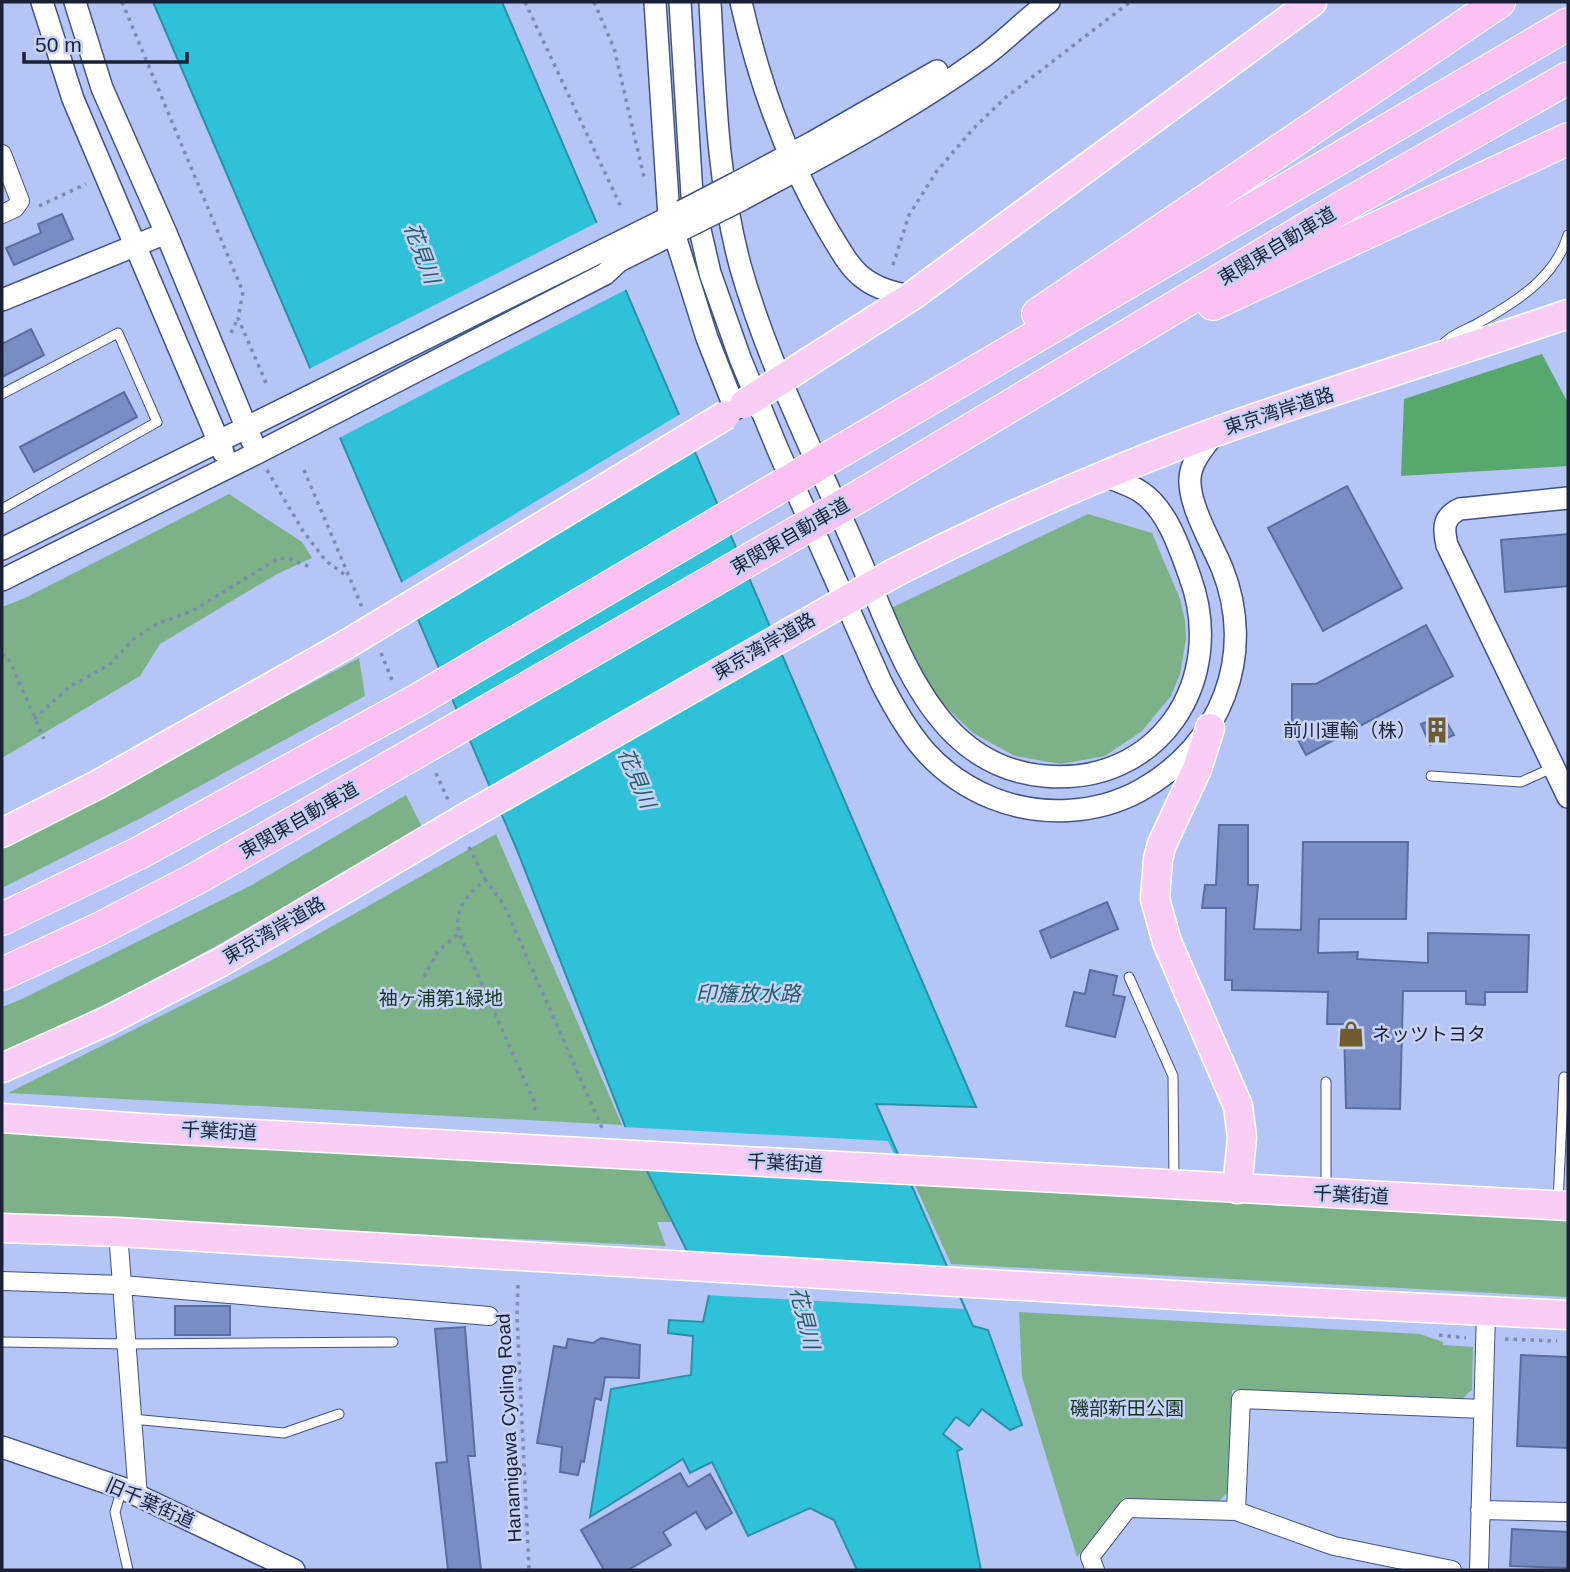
<svg xmlns="http://www.w3.org/2000/svg" width="1570" height="1572" font-family="Helvetica,'Noto Sans JP',sans-serif">
<style>
.green{fill:#7db288}
.forest{fill:#57a86c}
.water{fill:#2fc1d7;stroke:#2991a7;stroke-width:2}
.pier{fill:#b5c5f5}
.building{fill:#7a8cc4;stroke:#5b6ca2;stroke-width:2}
.lines{fill:none;stroke-linecap:round;stroke-linejoin:round}
.service-casing{stroke:#435286;stroke-width:11}
.minor-casing{stroke:#435286;stroke-width:20}
.tertiary-casing{stroke:#435286;stroke-width:24}
.trunk-casing{stroke:#fff;stroke-width:31}
.motorway-casing{stroke:#fff;stroke-width:34}
.path{stroke:#7e8bb2;stroke-width:3.5;stroke-dasharray:3.5 5;stroke-linecap:butt}
.service{stroke:#fff;stroke-width:9}
.minor{stroke:#fff;stroke-width:18}
.tertiary{stroke:#fff;stroke-width:21}
.trunk{stroke:#facef4;stroke-width:28}
.motorway{stroke:#f8c1f1;stroke-width:32}
.tertiary-bridge-casing{stroke:#435286;stroke-width:24;stroke-linecap:butt}
.trunk-bridge-casing{stroke:#fff;stroke-width:31;stroke-linecap:butt}
.motorway-bridge-casing{stroke:#fff;stroke-width:34;stroke-linecap:butt}
.tertiary-bridge{stroke:#fff;stroke-width:21}
.trunk-bridge{stroke:#facef4;stroke-width:28}
.motorway-bridge{stroke:#f8c1f1;stroke-width:32}
.labels{text-anchor:middle;dominant-baseline:central;stroke-width:5;stroke-linejoin:round;paint-order:stroke}
.street-label{font-size:19px;fill:#1a2137;stroke:#c6d3f7}
.poi-label{font-size:19px;fill:#1a2137;stroke:#c6d3f7;text-anchor:end}
.park-label{font-size:19px;fill:#11341b;stroke:#c6d3f7}
.water-label{font-size:21px;font-style:italic;fill:#265d67;stroke:#c6d3f7}
</style>
<rect width="100%" height="100%" fill="#b5c5f5"/>
<path class="green" d="M229,494L302,542L312,558L277,574L160,644L140,676L2,758V607L25,598Z
M1088,514L1152,533L1180,599L1185,621L1186,639L1180,674L1171,696L1142,731L1105,756L1061,764L1015,756L973,733L937,698L898,632L889,609Z
M359,658L365,696L143,817L2,888V847Z
M406,795L423,829C285,908 148,988 2,1053V1007L22,999L252,885Z
M496,834L622,1125L8,1093L274,959Z
M2,1132L55,1137L648,1166L671,1222H657L666,1246L2,1215Z
M914,1183L1568,1221V1297L951,1264Z
M1019,1312L1420,1334L1443,1342V1345L1473,1347L1472,1390L1463,1398L1232,1390L1227,1493L1219,1501L1123,1498L1077,1557L1022,1377Z"/>
<path class="forest" d="M1542,354L1568,403V466L1401,476L1404,399Z"/>
<path class="water" d="M153,2H502L976,1107L876,1104L973,1326L988,1330L1022,1425L1010,1430L982,1409L969,1426L956,1417L943,1434L962,1449L957,1451L981,1570H857L834,1520L810,1508L748,1536L712,1462L690,1473L683,1459L590,1517L611,1389L691,1375L693,1336L668,1333L669,1320L703,1322L709,1295L627,1131L517,850Z"/>
<path class="pier" d="M600,221L629,288L337,439L307,370Z
M682,413L698,450L415,621L399,584Z
M623,1127L888,1141L909,1185L641,1165Z
M684,1253L946,1268L964,1309L705,1295Z"/>
<path class="building" d="M62,214L73,239L14,265L6,248L41,233L38,224Z
M31,329L44,355L2,377V344Z
M124,392L137,417L34,472L20,447Z
M1347,486L1402,588L1323,631L1268,528Z
M1568,534V586L1505,592L1501,540Z
M1426,625L1453,676L1306,755L1292,729V684H1316Z
M1443,716L1454,735L1430,745L1421,724Z
M1219,825H1248V885H1258L1254,929L1301,930L1303,842H1408L1406,919H1319L1318,953L1358,952L1357,959L1428,963V933L1529,935L1527,992H1485V1005L1466,1004V991H1403L1400,1109L1346,1108L1344,1024H1327L1328,992L1232,990V980H1225L1226,908H1202L1205,885H1216Z
M1107,902L1118,929L1051,958L1040,931Z
M1090,970L1117,976L1113,995L1125,997L1115,1037L1066,1026L1074,992L1085,994Z
M175,1306H230V1335H175Z
M465,1327L475,1456H468L481,1570H448L436,1463L447,1462L435,1329Z
M601,1338L640,1345L639,1378L605,1377L601,1400L595,1398L584,1462L581,1461L578,1475L560,1472L562,1447L537,1443L554,1346L566,1348L568,1339L593,1343Z
M1521,1355L1568,1357V1448L1517,1446Z
M680,1473L688,1487L710,1474L732,1513L706,1529L696,1512L663,1532L671,1545L628,1570H604L581,1530Z
M1512,1529L1568,1532V1568L1510,1566Z"/>
<g class="lines">
<g class="service-casing">
<path id="service" d="M1438,351C1448,334 1466,331 1482,321C1518,301 1556,276 1568,235
M2,394L118,333L157,422L2,509
M1431,776L1521,782L1552,768
M1129,977L1173,1076L1174,1180
M1326,1188V1082
M1558,1201L1564,1077
M2,1342L126,1344L393,1342
M132,1419L284,1433L339,1414
M122,1488L115,1512L128,1570"/>
</g>
<g class="minor-casing">
<path id="minor" d="M2,154L20,201L15,208L2,214
M118,1232L138,1496
M2,1281L122,1285L489,1316
M1480,1510L1568,1512
M1236,1511L1241,1399L1483,1409
M1095,1570L1090,1557L1128,1508L1236,1511L1334,1546L1452,1570
M1479,1570L1486,1311"/>
</g>
<g class="tertiary-casing">
<path id="tertiary" d="M42,2L73,99L223,452
M75,2L102,88L166,233L252,441
M655,2L669,217L707,338L735,409
M680,2L692,195L710,273L740,358L778,450L881,682C908,735 934,774 992,798C1039,817 1096,815 1141,790C1221,745 1257,655 1222,568C1212,544 1188,504 1190,478C1191,461 1205,446 1215,433
M710,2C715,91 717,179 740,265C767,362 818,462 858,555C884,614 908,689 955,735C980,759 1010,773 1044,776C1158,787 1228,681 1190,577C1180,549 1167,509 1141,492C1131,485 1117,481 1105,476
M741,2C759,82 786,159 828,230C838,246 848,266 862,277C877,289 894,293 912,296
M738,182L813,142L937,71
M741,200C824,155 907,112 983,57C1006,40 1026,19 1049,2
M2,300L166,233
M1568,498L1460,509C1443,517 1443,528 1447,545L1568,797
M2,549L682,211
M2,580L257,453L605,274L619,261L685,228
M2,1447L122,1488L294,1570"/>
</g>
<g class="trunk-casing">
<path id="trunk" d="M810,361L912,296L1312,2
M894,573C998,520 1105,472 1215,432C1332,390 1451,354 1568,314
M1210,728L1197,769L1162,844L1158,859L1155,899L1167,942L1238,1106L1242,1138L1237,1189
M2,833L97,785L347,644
M2,1068L109,1020L221,962L463,819
M2,1118L143,1128L1568,1206
M2,1228L118,1232L1225,1298L1568,1315"/>
</g>
<g class="motorway-casing">
<path id="motorway" d="M1213,304L1568,139
M1038,314L1499,2
M844,449L1568,24
M863,494L1344,206L1568,78
M2,919L139,853L414,702
M2,974L99,929L199,877L432,743"/>
</g>
<path class="path" d="M122,2L243,292L238,318L267,385
M525,2L621,207
M594,2L614,48L644,177
M39,206L86,184
M893,265L909,215L937,171L973,129L1005,98L1130,2
M231,333L238,318
M267,470L303,531L326,561L348,577
M304,470L362,607
M381,653L392,680
M2,654L8,657L44,739
M34,719L69,687L109,665L135,638L157,624L192,611L279,558L290,559L310,567
M436,773L448,800
M469,847L485,879C468,896 453,908 459,933L534,1101L535,1111
M485,879L504,905L603,1130
M424,977L438,951L459,933
M518,1285L517,1316L529,1570
M1439,1335L1466,1338
M1505,1339L1557,1341"/>
<use href="#service" class="service"/>
<use href="#minor" class="minor"/>
<use href="#tertiary" class="tertiary"/>
<use href="#trunk" class="trunk"/>
<use href="#motorway" class="motorway"/>
<g class="tertiary-bridge-casing">
<path id="tertiary-bridge" d="M682,211L738,182
M685,228L741,200"/>
</g>
<g class="trunk-bridge-casing">
<path id="trunk-bridge" d="M744,404L810,361
M347,644L726,415
M463,819L894,573"/>
</g>
<g class="motorway-bridge-casing">
<path id="motorway-bridge" d="M414,702L844,449
M432,743L863,494"/>
</g>
<use href="#tertiary-bridge" class="tertiary-bridge"/>
<use href="#trunk-bridge" class="trunk-bridge"/>
<use href="#motorway-bridge" class="motorway-bridge"/>
</g>
<defs>
<g id="building-bare" transform="scale(2.1)"><path d="M-4-6H4V6H1V3H-1V6H-4ZM-2.5-4.3h1.7v1.8h-1.7ZM.8-4.3h1.7v1.8H.8ZM-2.5-1h1.7V.8h-1.7ZM.8-1h1.7V.8H.8Z" fill="#6e5c2a" stroke="#c6d3f7" stroke-width="2.5" paint-order="stroke"/></g>
<g id="shop-bare" transform="scale(2.1)"><path d="M-5-2.5h2.3a2.7 3.5 0 0 1 5.4 0H5L5.5 6h-11ZM-1.5-2.5h3a1.5 2.3 0 0 0-3 0Z" fill="#6e5c2a" stroke="#c6d3f7" stroke-width="2.5" paint-order="stroke"/></g>
</defs>
<g fill-rule="evenodd">
<use href="#building-bare" x="1437" y="730"/>
<use href="#shop-bare" x="1351" y="1034"/>
</g>
<g class="labels">
<g class="street-label">
<text transform="translate(1277 246) rotate(-31)">東関東自動車道</text>
<text transform="translate(1279 411) rotate(-18)">東京湾岸道路</text>
<text transform="translate(790 536) rotate(-30)">東関東自動車道</text>
<text transform="translate(764 646) rotate(-30)">東京湾岸道路</text>
<text transform="translate(299 820) rotate(-30)">東関東自動車道</text>
<text transform="translate(274 930) rotate(-30)">東京湾岸道路</text>
<text transform="translate(219 1131) rotate(3)">千葉街道</text>
<text transform="translate(785 1163) rotate(3)">千葉街道</text>
<text transform="translate(1351 1195) rotate(3)">千葉街道</text>
<text transform="translate(509 1428) rotate(-93)">Hanamigawa Cycling Road</text>
<text transform="translate(150 1503) rotate(24)">旧千葉街道</text>
</g>
<g class="poi-label">
<text x="1416" y="730">前川運輸（株）</text>
<text x="1372" y="1034" text-anchor="start">ネッツトヨタ</text>
</g>
<g class="park-label">
<text x="441" y="998">袖ヶ浦第1緑地</text>
<text x="1127" y="1408">磯部新田公園</text>
</g>
<g class="water-label">
<text transform="translate(422 253) rotate(69)">花見川</text>
<text transform="translate(637 778) rotate(67)">花見川</text>
<text x="748" y="993">印旛放水路</text>
<text transform="translate(805 1318) rotate(76)">花見川</text>
</g>
</g>
<rect width="1570" height="1572" fill="none" stroke="#1a2137" stroke-width="7"/>
<path d="M24 52v10h163v-10" fill="none" stroke="#1a2137" stroke-width="3.5"/>
<text x="35" y="52" font-size="21" fill="#1a2137" stroke="#c6d3f7" stroke-width="5" paint-order="stroke">50 m</text>
</svg>
